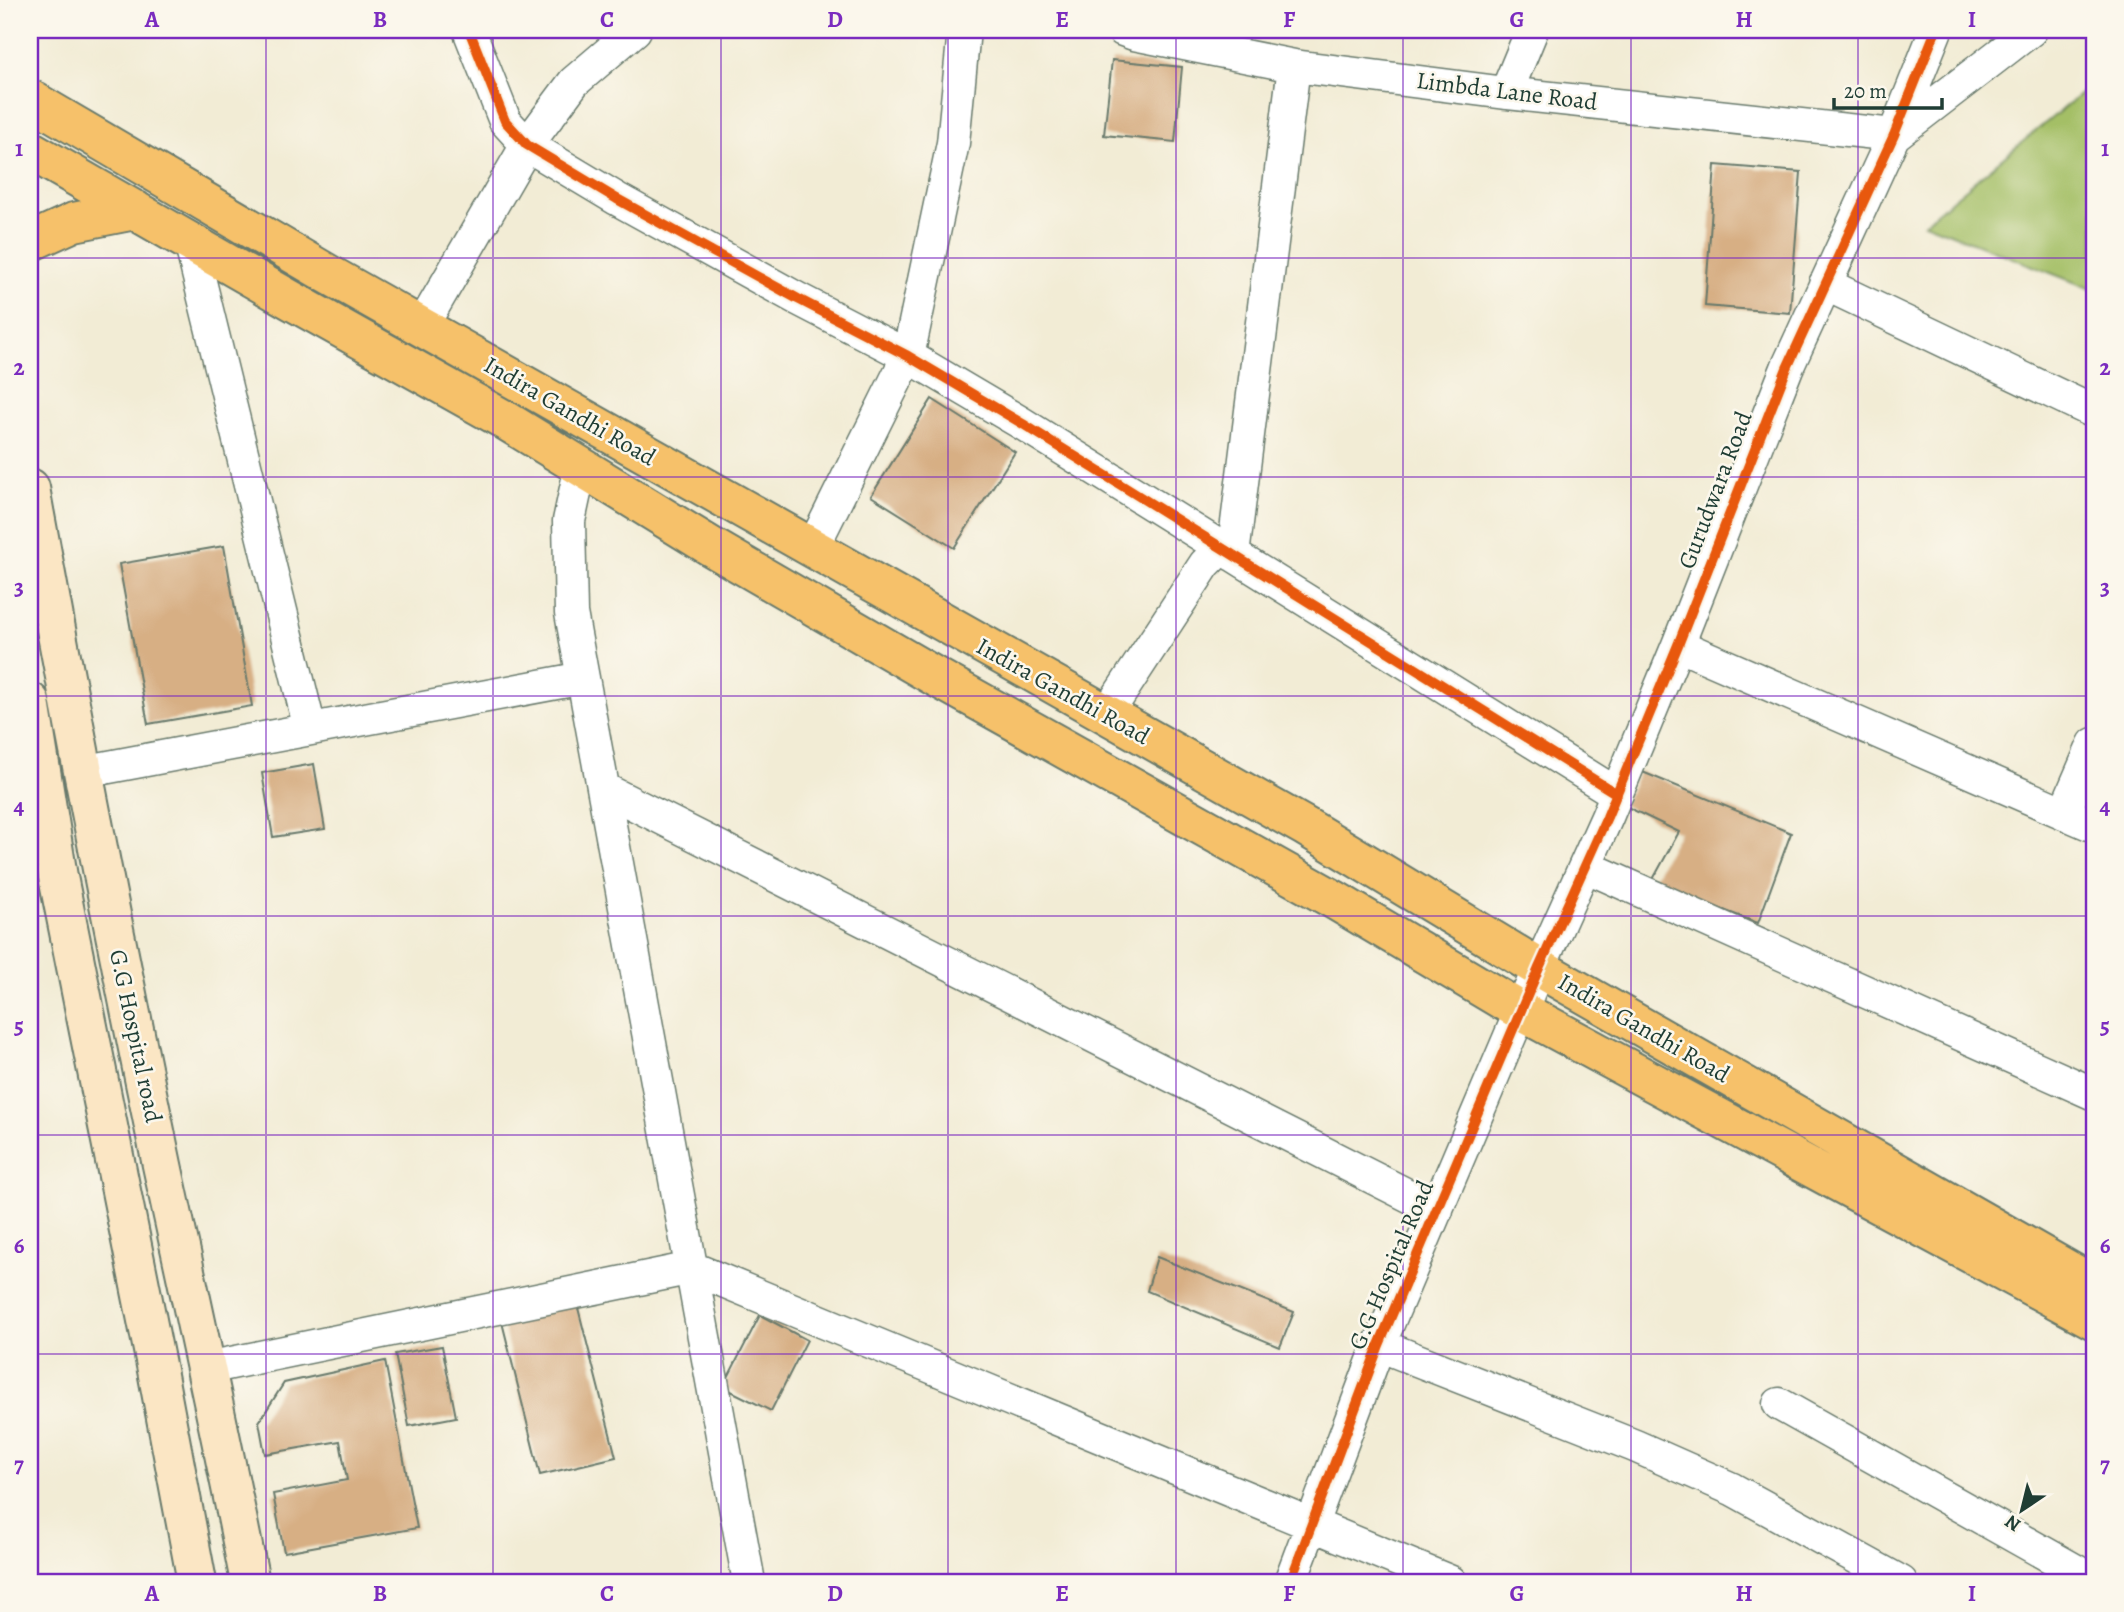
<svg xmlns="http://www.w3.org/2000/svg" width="2124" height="1612" font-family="Alegreya,serif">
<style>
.green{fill:#a4bf66;stroke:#627e4d;stroke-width:2}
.building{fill:#d7af84}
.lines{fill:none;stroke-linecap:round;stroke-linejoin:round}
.minor-casing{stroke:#697a6c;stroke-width:35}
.secondary-casing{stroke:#697a6c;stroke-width:42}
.primary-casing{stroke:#697a6c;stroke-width:42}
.minor{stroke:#fff;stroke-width:32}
.secondary{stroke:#fbe6c4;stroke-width:38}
.primary{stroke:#f6c16b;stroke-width:38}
.cycleway-casing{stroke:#fbf7ec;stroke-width:15}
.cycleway{stroke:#e8590c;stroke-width:10}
.grid{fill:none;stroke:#7b2cbf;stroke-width:2;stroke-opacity:0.55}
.labels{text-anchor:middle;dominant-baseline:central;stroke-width:5;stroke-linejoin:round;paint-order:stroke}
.street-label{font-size:24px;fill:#1f3d34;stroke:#fbf7ec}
.neatline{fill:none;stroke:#7b2cbf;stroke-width:2.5}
.grid-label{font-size:23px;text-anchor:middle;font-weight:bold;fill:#7b2cbf}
</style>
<rect width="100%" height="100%" fill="#fbf7ec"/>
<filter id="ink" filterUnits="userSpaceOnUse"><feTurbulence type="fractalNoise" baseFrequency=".0143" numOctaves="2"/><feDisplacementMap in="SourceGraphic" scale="14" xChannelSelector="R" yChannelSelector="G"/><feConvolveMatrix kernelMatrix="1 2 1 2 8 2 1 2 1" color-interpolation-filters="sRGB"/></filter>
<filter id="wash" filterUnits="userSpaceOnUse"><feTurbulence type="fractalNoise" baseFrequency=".00686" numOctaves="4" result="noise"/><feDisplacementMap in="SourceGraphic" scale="28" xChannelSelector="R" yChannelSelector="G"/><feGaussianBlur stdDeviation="1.57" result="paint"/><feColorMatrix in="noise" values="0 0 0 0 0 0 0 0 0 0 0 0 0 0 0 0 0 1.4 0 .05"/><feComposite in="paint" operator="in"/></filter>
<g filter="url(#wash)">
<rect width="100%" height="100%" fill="#f2ecd5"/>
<path class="green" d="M2094,83V290L1924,223Z"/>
<g id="blocks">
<path class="building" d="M1112,60L1182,67L1175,142L1104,135Z
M1715,165L1801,172L1790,313L1705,306Z
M932,399L1015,452L954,548L871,496Z
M224,546L252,706L148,724L119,564Z
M314,764L325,829L273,837L262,773Z
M1640,771L1791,833L1758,923L1651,883L1679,832L1623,805Z
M1157,1257L1294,1312L1280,1347L1147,1291Z
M577,1304L616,1457L540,1475L502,1322Z
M760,1315L807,1340L771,1411L723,1387Z
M442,1346L456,1417L409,1426L395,1354Z
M385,1361L417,1528L284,1552L273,1494L347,1480L340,1441L265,1454L259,1422L284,1383Z"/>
</g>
</g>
<g filter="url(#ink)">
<use href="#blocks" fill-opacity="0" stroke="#697a6c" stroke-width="2"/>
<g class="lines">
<g class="minor-casing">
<path id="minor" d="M469,30L505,121L527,145L617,199L798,299L908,356L1023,424L1617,794
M1123,30L1134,34L1294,66L1506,93L1894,135
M1506,93L1532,30
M1896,134L2031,30
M190,241L310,729
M1825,284L2094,412
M422,326L527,145L574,82L635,30
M581,465L569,521L571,613L749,1582
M812,549L908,356L953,143L964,30
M1233,555L1294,66
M1678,645L2094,826
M1106,715L1205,564L1221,548
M82,772L583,678
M604,789L1437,1210
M2064,813L2094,744
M1585,866L2094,1094
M1379,1345L1635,1446L1732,1489L1901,1582
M207,1368L692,1268L1451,1582
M1779,1404L2094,1581
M1290,1582L1379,1345L1539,968L1607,817L1678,645L1787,368L1894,135L1936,30"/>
</g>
<g class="secondary-casing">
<path id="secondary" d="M30,488C71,714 115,940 162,1165C192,1304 223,1443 250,1582
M30,702L58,877L157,1370L197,1582"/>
</g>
<g class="primary-casing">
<path id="primary" d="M30,99L328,274L1306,827L1539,968L2094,1285
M30,150L289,299L505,420L710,546L936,677L1333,899L1521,1011L2094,1320
M30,242L74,222L135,210"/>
</g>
<use href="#minor" class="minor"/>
<use href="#secondary" class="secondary"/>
<use href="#primary" class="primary"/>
<g class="cycleway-casing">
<path id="cycleway" d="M469,30L505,121L527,145L617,199L798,299L908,356L1023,424L1617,794
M1290,1582L1379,1345L1539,968L1607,817L1678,645L1787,368L1894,135L1936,30"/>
</g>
<use href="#cycleway" class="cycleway"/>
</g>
</g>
<path class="grid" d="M266,30V1582M493,30V1582M721,30V1582M948,30V1582M1176,30V1582M1403,30V1582M1631,30V1582M1858,30V1582M30,258H2094M30,477H2094M30,696H2094M30,916H2094M30,1135H2094M30,1354H2094"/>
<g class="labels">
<g class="street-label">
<text transform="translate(1507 91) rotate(7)">Limbda Lane Road</text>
<text transform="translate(570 411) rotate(30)">Indira Gandhi Road</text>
<text transform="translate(1715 490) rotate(-69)">Gurudwara Road</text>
<text transform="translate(1063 691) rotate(29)">Indira Gandhi Road</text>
<text transform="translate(1644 1028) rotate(30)">Indira Gandhi Road</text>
<text transform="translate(136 1036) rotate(78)">G.G Hospital road</text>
<text transform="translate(1391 1265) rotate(-67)">G.G Hospital Road</text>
</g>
</g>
<rect width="2124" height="1612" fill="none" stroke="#fbf7ec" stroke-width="77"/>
<g transform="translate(2022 1510) rotate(215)" stroke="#fbf7ec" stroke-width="5" paint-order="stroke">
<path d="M0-5L12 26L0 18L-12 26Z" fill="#1f3d34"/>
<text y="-10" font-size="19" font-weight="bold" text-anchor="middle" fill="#1f3d34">N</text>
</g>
<path d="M1834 98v10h108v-10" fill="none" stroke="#1f3d34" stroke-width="3.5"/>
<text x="1844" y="98" font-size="21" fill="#1f3d34" stroke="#fbf7ec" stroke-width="5" paint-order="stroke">20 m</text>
<rect x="38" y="38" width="2048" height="1536" class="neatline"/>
<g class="grid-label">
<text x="152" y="27">A</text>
<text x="380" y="27">B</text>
<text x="607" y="27">C</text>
<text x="835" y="27">D</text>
<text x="1062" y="27">E</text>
<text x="1289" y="27">F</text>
<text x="1517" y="27">G</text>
<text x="1744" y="27">H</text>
<text x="1972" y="27">I</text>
<text x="19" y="156">1</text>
<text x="2105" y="156">1</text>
<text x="19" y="375">2</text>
<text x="2105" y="375">2</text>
<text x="19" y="595">3</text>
<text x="2105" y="595">3</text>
<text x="19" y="814">4</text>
<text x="2105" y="814">4</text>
<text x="19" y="1033">5</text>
<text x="2105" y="1033">5</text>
<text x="19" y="1253">6</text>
<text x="2105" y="1253">6</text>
<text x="19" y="1472">7</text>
<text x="2105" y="1472">7</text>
<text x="152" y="1601">A</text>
<text x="380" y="1601">B</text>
<text x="607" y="1601">C</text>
<text x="835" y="1601">D</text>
<text x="1062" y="1601">E</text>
<text x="1289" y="1601">F</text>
<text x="1517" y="1601">G</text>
<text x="1744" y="1601">H</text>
<text x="1972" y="1601">I</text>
</g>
</svg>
